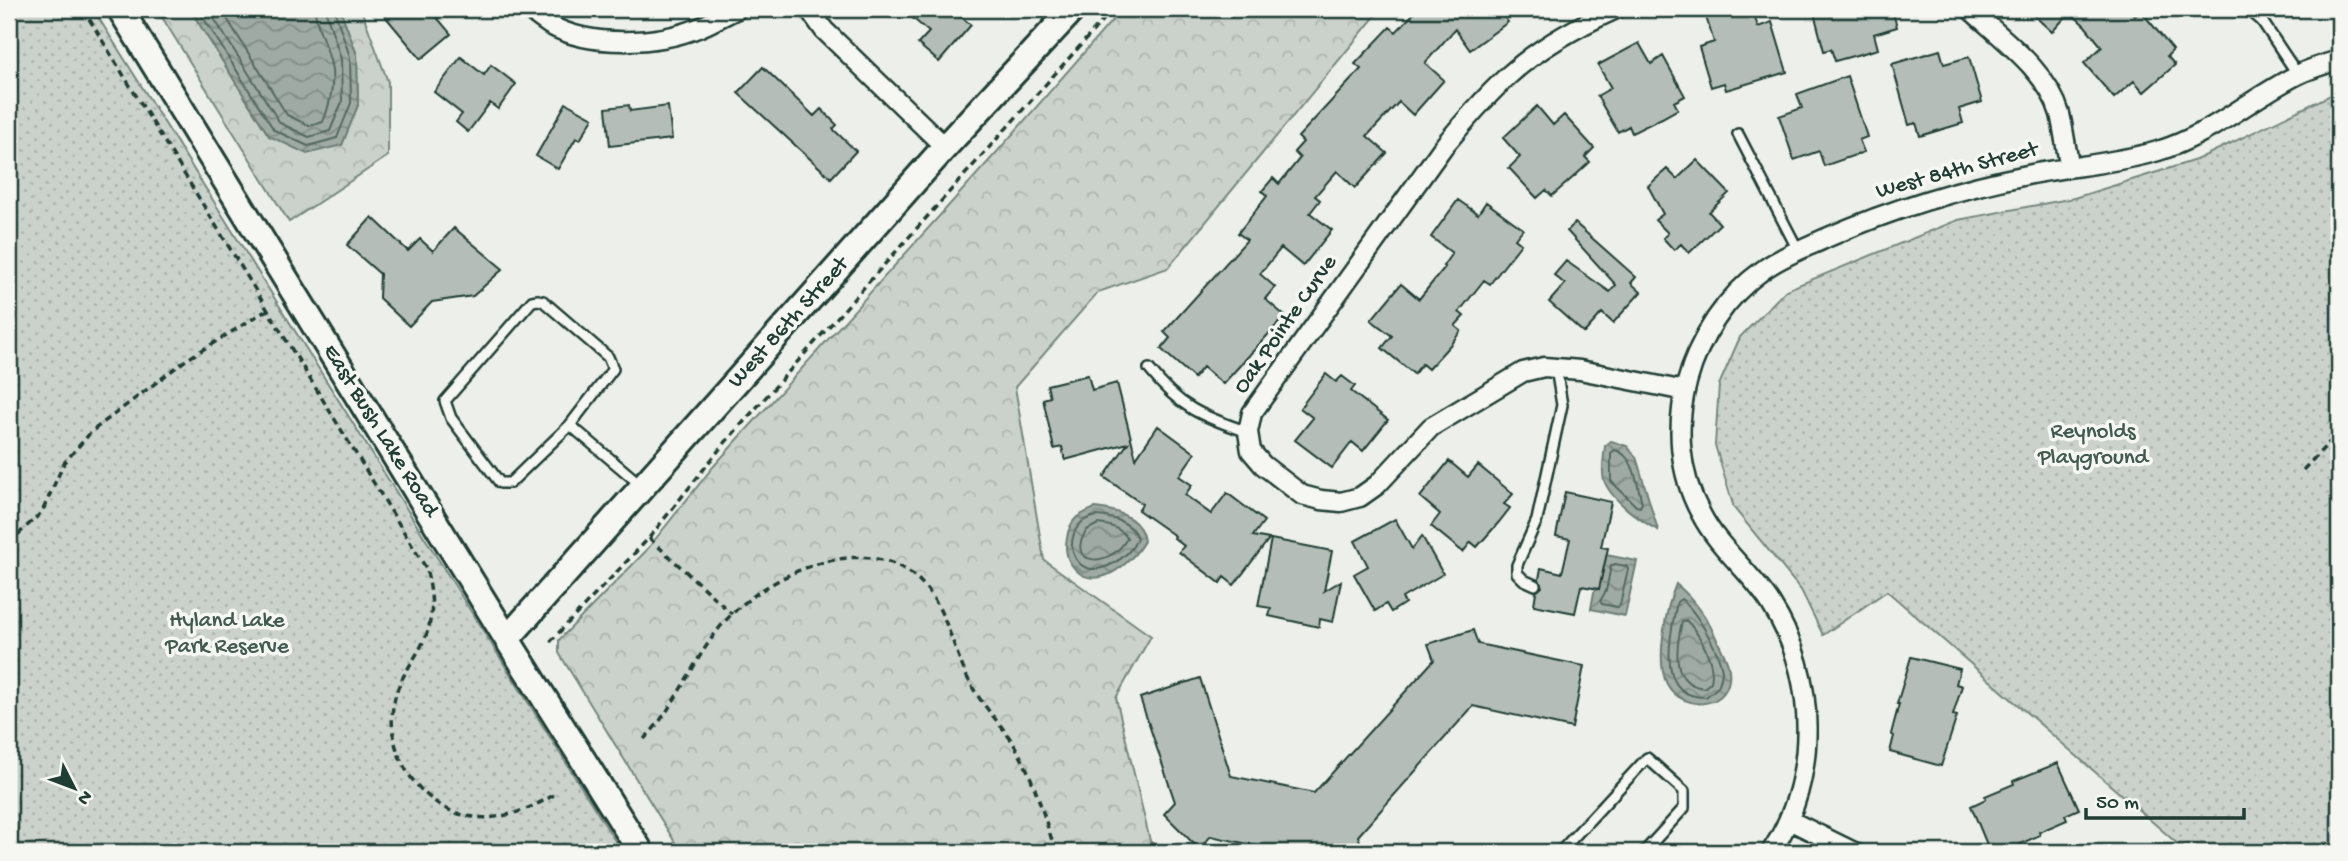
<svg xmlns="http://www.w3.org/2000/svg" width="2348" height="861" font-family="'Gochi Hand',sans-serif">
<style>
.forest{fill:url(#forest-crowns);stroke:#758880;stroke-width:2}
.park{fill:url(#park-dots);stroke:#758880;stroke-width:2}
.water{fill:url(#water-waves);stroke:#6c7e77;stroke-width:2}
.lines{fill:none;stroke-linecap:round;stroke-linejoin:round}
.shore{stroke:#526961;stroke-width:2}
.building{fill:#b4bdb8;stroke:#1f3d34;stroke-width:2}
.lane-casing{stroke:#1f3d34;stroke-width:14}
.street-casing{stroke:#1f3d34;stroke-width:23}
.secondary-casing{stroke:#1f3d34;stroke-width:30}
.path{stroke:#1f3d34;stroke-width:3.5;stroke-dasharray:7 5;stroke-linecap:butt}
.lane{stroke:#f6f6f2;stroke-width:9}
.street{stroke:#f6f6f2;stroke-width:18}
.secondary{stroke:#f6f6f2;stroke-width:24}
.labels{text-anchor:middle;dominant-baseline:central;stroke-width:7;stroke-linejoin:round;paint-order:stroke}
.street-label{font-size:23px;fill:#1f3d34;stroke:#f6f6f2}
.park-label{font-size:23px;fill:#415b52;stroke:#f6f6f2}
</style>
<defs>
<pattern id="forest-crowns" width="20" height="18" patternUnits="userSpaceOnUse" patternTransform="scale(1.75)"><rect width="20" height="18" fill="#cbd2cc"/><path d="M2 6a3 3 0 1 1 6 0M12 15a3 3 0 1 1 6 0" fill="none" stroke="#aeb5b0"/></pattern>
<pattern id="park-dots" width="8" height="8" patternUnits="userSpaceOnUse" patternTransform="scale(1.75)"><rect width="8" height="8" fill="#cbd2cc"/><path d="M2 2h.1M6 6h.1" fill="none" stroke="#aeb5b0" stroke-width="1.8" stroke-linecap="round"/></pattern>
<pattern id="water-waves" width="16" height="10" patternUnits="userSpaceOnUse" patternTransform="scale(1.75)"><rect width="16" height="10" fill="#9faaa4"/><path d="M0 5q4-4 8 0t8 0" fill="none" stroke="#818c86"/></pattern>
</defs>
<rect width="100%" height="100%" fill="#edefea"/>
<filter id="ink" filterUnits="userSpaceOnUse"><feTurbulence type="fractalNoise" baseFrequency=".0143" numOctaves="2"/><feDisplacementMap in="SourceGraphic" scale="14" xChannelSelector="R" yChannelSelector="G"/><feConvolveMatrix kernelMatrix="1 2 1 2 8 2 1 2 1" color-interpolation-filters="sRGB"/></filter>
<g filter="url(#ink)">
<path class="forest" d="M157,9H190L269,136L342,145L358,105L357,55L340,9H361L388,82V156L289,222Z
M1122,9H1381L1168,268L1098,292L1015,387L1044,560L1151,636L1116,698L1150,841L1161,852H681L559,653V640L645,552L713,467L997,152Z"/>
<path class="park" d="M9,9H93L622,852H9Z
M2339,91V852H2187L1887,591L1823,635L1801,590L1734,508L1715,445L1719,385L1740,337L1786,290L1958,220L2074,198L2196,160Z"/>
<path class="water" d="M190,9H340L357,55L358,105L342,145L307,154L269,136Z
M1611,441L1627,446L1636,457L1658,530C1642,522 1610,499 1604,480C1601,470 1604,457 1605,446Z
M1095,508C1116,510 1141,517 1144,541C1131,565 1092,596 1071,564C1066,557 1065,546 1067,538C1068,531 1070,524 1076,518C1080,514 1089,511 1095,508Z
M1606,555L1637,561L1625,616L1591,609L1594,592L1599,588Z
M1676,584C1693,598 1708,619 1717,640C1721,649 1728,660 1729,670C1734,709 1683,714 1667,684C1655,661 1666,608 1676,584Z"/>
<g class="lines">
<path class="shore" d="M198,9L274,130L308,146L337,138L351,103L350,57L334,9
M208,9L280,123L309,137L330,131L342,102L341,59L325,9
M221,9L287,115L310,126L323,122C331,102 336,78 329,57C325,41 315,25 315,9
M1615,450C1635,455 1637,485 1642,503L1640,507L1636,506L1611,481V453Z
M1097,516C1112,517 1133,522 1137,539C1132,550 1125,557 1114,563C1074,585 1061,540 1082,522C1085,519 1092,517 1097,516Z
M1098,524C1109,525 1122,529 1127,538C1110,571 1063,564 1087,530Z
M1615,564L1626,566L1628,569L1620,605L1617,607L1602,604L1600,601L1606,591L1611,566Z
M1681,599C1696,611 1720,652 1722,671C1722,677 1720,682 1718,687L1706,697C1654,698 1671,633 1677,602Z
M1686,620C1699,633 1716,663 1711,682L1704,688C1670,684 1676,647 1682,622Z"/>
</g>
<path class="building" d="M379,9H430L451,34L421,59Z
M902,9H952L971,25L939,62L918,44L929,32Z
M1418,9H1498L1508,22L1470,50L1455,29L1425,63L1444,80L1413,115L1399,102L1367,136L1387,153L1355,188L1337,171L1315,196L1320,200L1310,213L1332,230L1303,266L1281,248L1260,274L1275,287L1265,299L1285,316L1223,384L1203,367L1194,378L1161,349L1170,338L1164,332L1247,240L1238,233L1267,196L1262,191L1273,178L1279,184L1300,158L1294,152L1303,142L1298,137L1361,69L1355,64L1390,27L1396,32Z
M1734,9H1752L1758,27L1772,22L1787,72L1726,90L1724,83L1711,87L1699,47L1714,42L1706,17Z
M1813,9H1892L1897,27L1874,34L1878,49L1835,61L1831,49L1824,51Z
M2027,9H2129L2135,16L2141,11L2173,50L2167,56L2175,65L2144,92L2134,81L2114,98L2084,63L2102,47L2085,26L2070,12L2052,32Z
M1639,43L1651,64L1663,56L1685,96L1674,102L1678,109L1662,118L1632,133L1629,126L1618,132L1597,96L1611,88L1598,65Z
M1940,50L1944,64L1969,57L1982,102L1959,109L1963,123L1920,136L1916,123L1909,125L1892,64Z
M461,57L484,75L491,65L516,84L498,109L490,103L468,132L456,122L462,114L434,92Z
M763,67L814,116L821,109L837,125L833,129L856,151L831,178L738,93Z
M1847,76L1867,137L1859,140L1864,152L1824,166L1819,151L1794,160L1779,116L1802,108L1797,94Z
M566,103L593,118L580,140L576,138L558,169L536,156Z
M629,105L630,111L668,106L672,139L610,146L606,108Z
M1537,106L1553,125L1564,115L1594,148L1585,157L1590,162L1577,174L1552,196L1546,190L1537,198L1509,168L1520,157L1503,138Z
M1697,160L1729,193L1709,212L1720,224L1689,253L1681,244L1674,250L1663,238L1668,233L1655,220L1663,214L1648,186L1667,169L1677,179Z
M1458,200L1478,214L1486,202L1523,229L1515,239L1521,244L1490,284L1484,280L1459,312L1464,316L1455,326L1461,331L1450,345L1428,369L1422,364L1414,374L1382,348L1392,336L1371,320L1401,284L1419,299L1445,267L1443,266L1452,253L1431,237Z
M372,217L408,251L420,239L433,251L454,228L503,269L473,296L432,302L409,326L379,298L380,274L347,245Z
M1575,223L1636,277L1631,283L1641,292L1613,323L1602,313L1584,333L1549,302L1565,284L1554,275L1566,261L1610,292L1616,285L1567,231Z
M1326,374L1336,382L1342,376L1355,386L1351,391L1388,420L1363,451L1352,442L1332,468L1295,440L1313,418L1300,408Z
M1088,375L1092,390L1117,383L1136,458L1158,426L1195,453L1179,476L1192,485L1185,495L1211,514L1227,493L1264,521L1253,536L1269,539L1234,585L1224,577L1220,583L1179,552L1184,546L1174,538L1175,536L1138,510L1142,504L1104,477L1128,443L1065,460L1062,447L1054,449L1043,399L1050,397L1047,385Z
M1449,461L1468,477L1478,465L1513,494L1504,504L1510,508L1499,522L1477,547L1471,542L1463,552L1431,526L1440,514L1420,497Z
M1565,492L1611,502L1601,547L1608,548L1599,589L1581,586L1575,613L1534,605L1536,592L1542,587L1539,579L1541,568L1562,573L1570,539L1556,536Z
M1395,519L1412,549L1422,536L1443,574L1402,598L1405,603L1391,612L1386,604L1375,611L1354,574L1368,566L1355,541Z
M1271,539L1332,551L1324,591L1341,581L1333,622L1320,619L1319,627L1301,623L1269,616L1271,608L1258,606Z
M1473,630L1478,644L1584,666L1572,728L1473,706L1358,836L1364,852H1286L1211,836L1199,849L1164,814L1175,802L1140,698L1200,678L1231,776L1314,793L1434,660L1428,644Z
M1911,657L1960,669L1956,684L1962,686L1953,715L1957,716L1941,766L1890,752L1894,736L1891,734L1899,704H1897Z
M2058,763L2079,809L2065,815L2067,820L2039,832L2040,835L2020,844L2021,848L2010,852H1990L1971,806L1986,799L1985,796L2014,784L2013,781Z"/>
<g class="lines">
<g class="lane-casing">
<path id="lane" d="M2248,9L2262,21L2298,75
M1738,134L1798,250
M538,300L543,301L608,357L613,369L570,425L510,483H500L451,418L445,401L532,301Z
M1149,369C1180,408 1201,416 1248,432
M570,425L641,485
M1535,585L1524,580L1517,573V565L1537,520L1562,405L1556,368
M1560,852L1647,758L1684,791V808L1644,852"/>
</g>
<g class="street-casing">
<path id="street" d="M528,9C535,14 542,20 550,25C589,47 657,45 698,28C711,23 724,15 737,9
M809,9L824,30L945,147
M1616,9C1578,26 1540,47 1509,75C1485,97 1464,122 1443,147L1252,413L1248,432L1251,451L1263,465L1302,495L1321,500L1341,502L1360,497L1377,485L1431,427L1523,372L1544,367L1580,370L1685,391
M1970,9C2002,39 2047,70 2060,114C2064,131 2066,150 2070,167
M1789,820L1854,852
M1771,852C1819,779 1818,678 1771,604C1751,572 1719,549 1701,514C1656,432 1689,323 1763,270C1782,256 1805,248 1826,238C1892,209 1961,188 2032,174C2074,166 2117,163 2158,151C2209,136 2250,99 2297,75C2311,68 2325,64 2339,60"/>
</g>
<g class="secondary-casing">
<path id="secondary" d="M120,9L507,639L641,852
M507,639L945,147L1073,9"/>
</g>
<path class="path" d="M83,9L426,568C430,585 434,603 430,621C427,642 412,660 402,679C378,726 400,783 445,808C483,828 523,814 557,793
M2303,470L2339,432
M649,538L732,614
M9,543L42,512L64,463L92,431L186,360L267,310
M550,642L649,538L723,445L1113,9
M644,739C679,705 696,649 732,614C779,568 881,525 929,592C950,620 955,658 973,688C985,709 1004,727 1016,748C1035,780 1044,818 1056,852"/>
<use href="#lane" class="lane"/>
<use href="#street" class="street"/>
<use href="#secondary" class="secondary"/>
</g>
</g>
<g class="labels">
<g class="street-label">
<text transform="translate(1957 171) rotate(-15)">West 84th Street</text>
<text transform="translate(789 323) rotate(-48)">West 86th Street</text>
<text transform="translate(1286 325) rotate(-55)">Oak Pointe Curve</text>
<text transform="translate(380 431) rotate(58)">East Bush Lake Road</text>
</g>
<g class="park-label">
<text x="2093" y="432">Reynolds<tspan x="2093" dy="26">Playground</tspan></text>
<text x="227" y="621">Hyland Lake<tspan x="227" dy="26">Park Reserve</tspan></text>
</g>
</g>
<rect width="2348" height="861" fill="none" stroke="#f6f6f2" stroke-width="35"/>
<rect x="18" y="18" width="2313" height="826" fill="none" stroke="#1f3d34" stroke-width="2.5" filter="url(#ink)"/>
<g transform="translate(74 788) rotate(132)" stroke="#f6f6f2" stroke-width="5" paint-order="stroke">
<path d="M0-5L12 26L0 18L-12 26Z" fill="#1f3d34"/>
<text y="-10" font-size="19" font-weight="bold" text-anchor="middle" fill="#1f3d34">N</text>
</g>
<path d="M2086 808v10h158v-10" fill="none" stroke="#1f3d34" stroke-width="3.5"/>
<text x="2096" y="808" font-size="21" fill="#1f3d34" stroke="#f6f6f2" stroke-width="5" paint-order="stroke">50 m</text>
</svg>
